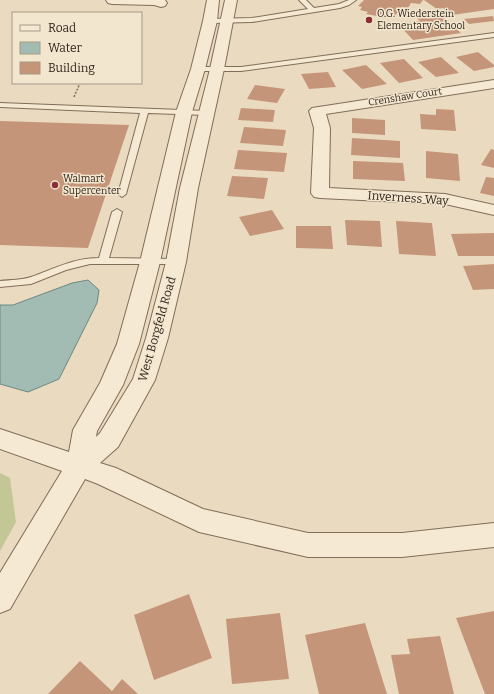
<svg xmlns="http://www.w3.org/2000/svg" width="494" height="694" font-family="Bitter,serif">
<style>
.green{fill:#c3c795}
.water{fill:#a3bcb3;stroke:#6b8980}
.building{fill:#c59579}
.lines{fill:none;stroke-linecap:round;stroke-linejoin:round}
.lane-casing{stroke:#816d5a;stroke-width:2}
.street-casing{stroke:#816d5a;stroke-width:2}
.path{stroke:#816d5a;stroke-width:1.5;stroke-dasharray:2 1.5;stroke-linecap:butt}
.lane{fill:#f5e9d3;fill-rule:evenodd}
.street{fill:#f5e9d3;fill-rule:evenodd}
.poi-dot{fill:#8b2f34;stroke:#f2e6cf;stroke-width:1.5}
.labels{text-anchor:middle;dominant-baseline:central;stroke-width:3;stroke-linejoin:round;paint-order:stroke}
.far-poi-label{font-size:10px;fill:#32261d;stroke:#f2e6cf;text-anchor:start}
.far-street-label{font-size:10px;fill:#32261d;stroke:#f2e6cf}
.street-label{font-size:12px;fill:#32261d;stroke:#f2e6cf}
</style>
<rect width="100%" height="100%" fill="#eadbc0"/>
<path class="green" d="M0,473L10,478L16,522L0,551Z"/>
<path class="water" d="M88,280L99,290L97,303L59,379L28,392L0,384V305H13L72,283Z"/>
<path class="building" d="M364,0H423L420,4L411,3L408,8L401,7L395,16L389,15L388,18L366,14L368,12L360,10L362,7L358,6Z
M424,0H494V9L452,15L443,8L437,9Z
M441,15L461,33L413,40L398,24L420,21L417,18Z
M493,16L494,21L469,24L464,19Z
M478,52L494,65V67L474,71L456,57Z
M441,57L459,73L436,77L418,62Z
M404,59L423,78L399,83L380,63Z
M366,65L387,84L362,89L342,70Z
M328,72L336,87L309,89L301,74Z
M255,85L285,89L277,103L247,99Z
M241,108L275,110L273,122L238,120Z
M436,109L454,110L456,131L421,129L420,114L436,115Z
M352,118L385,120V135L352,133Z
M0,121L129,125L88,248L0,245Z
M244,127L286,130L283,146L240,143Z
M352,138L400,141V158L351,155Z
M491,149L494,150V168L481,165Z
M238,150L287,153L284,172L234,169Z
M426,151L458,154L460,181L426,178Z
M353,161L403,163L405,181L353,179Z
M232,176L268,178L264,199L227,196Z
M486,177L494,178V196L480,193Z
M272,210L284,229L250,236L239,217Z
M345,220L380,221L382,247L347,245Z
M396,221L432,223L436,256L399,254Z
M296,226H331L333,249L296,248Z
M494,233V256H458L451,234Z
M494,264V289L473,290L463,266Z
M189,594L212,658L154,680L134,615Z
M494,611V694H485L456,618Z
M280,613L289,679L232,684L226,619Z
M365,623L387,694H319L305,635Z
M440,636L454,694H399L391,655L410,654L407,639Z
M80,661L112,691L122,679L138,694H48Z"/>
<g class="lines">
<g class="lane-casing">
<path id="lane" d="M299,0H306L314,8L339,4L349,0H356L349,5L340,8L252,22L210,23L207,21L210,19L252,18L308,9Z
M494,33V37L241,71H198L194,69L198,67H241Z
M0,103L207,111L211,113L207,115L148,113L126,194L122,197L118,194L140,113L0,107Z
M117,209L122,212L109,258L176,259L179,260L181,262L179,264H90L66,270L31,284L0,287V281C10,280 22,280 31,277C54,269 73,258 99,258L112,212Z"/>
</g>
<g class="street-casing">
<path id="street" d="M106,0H165L167,3L165,6L161,7L154,5L112,4L108,3Z
M207,0H219L217,21L205,69L192,112L160,262L139,344L123,385L97,431L96,437L100,433L133,379L146,338L166,262L180,188L210,69L225,0H237L224,69L198,188L186,262L168,338L155,380L118,447L100,463L116,468L203,509L308,533H402L494,523V547L402,557H308L199,532L98,484L85,479L10,609L0,613V573L62,471L0,449V429L69,452L73,430L100,383L117,344L140,262L176,112L191,69L203,21Z
M494,80V88L326,114L330,128L329,188L445,194L494,205V215L445,204L320,198L314,197L311,193L314,128L309,111L312,108Z"/>
</g>
<path class="path" d="M74,97L80,83"/>
<use href="#lane" class="lane"/>
<use href="#street" class="street"/>
</g>
<g class="poi-dot">
<circle cx="369" cy="20" r="4"/>
<circle cx="55" cy="185" r="4"/>
</g>
<g class="labels">
<g class="far-poi-label">
<text x="377" y="14">O.G. Wiederstein<tspan x="377" dy="12">Elementary School</tspan></text>
<text x="63" y="179">Walmart<tspan x="63" dy="12">Supercenter</tspan></text>
</g>
<g class="far-street-label">
<text transform="translate(405 97) rotate(-9)">Crenshaw Court</text>
</g>
<g class="street-label">
<text transform="translate(408 198) rotate(4)">Inverness Way</text>
<text transform="translate(157 329) rotate(-74)">West Borgfeld Road</text>
</g>
</g>
<rect x="12" y="12" width="130" height="72" fill="#f2e6cf" stroke="#a59988"/>
<rect x="20" y="25" width="20" height="6" fill="#f5e9d3" stroke="#a59988"/>
<text x="48" y="32" font-size="12" fill="#32261d">Road</text>
<rect x="20" y="42" width="20" height="12" fill="#a3bcb3" stroke="#a59988"/>
<text x="48" y="52" font-size="12" fill="#32261d">Water</text>
<rect x="20" y="62" width="20" height="12" fill="#c59579" stroke="#a59988"/>
<text x="48" y="72" font-size="12" fill="#32261d">Building</text>
</svg>
